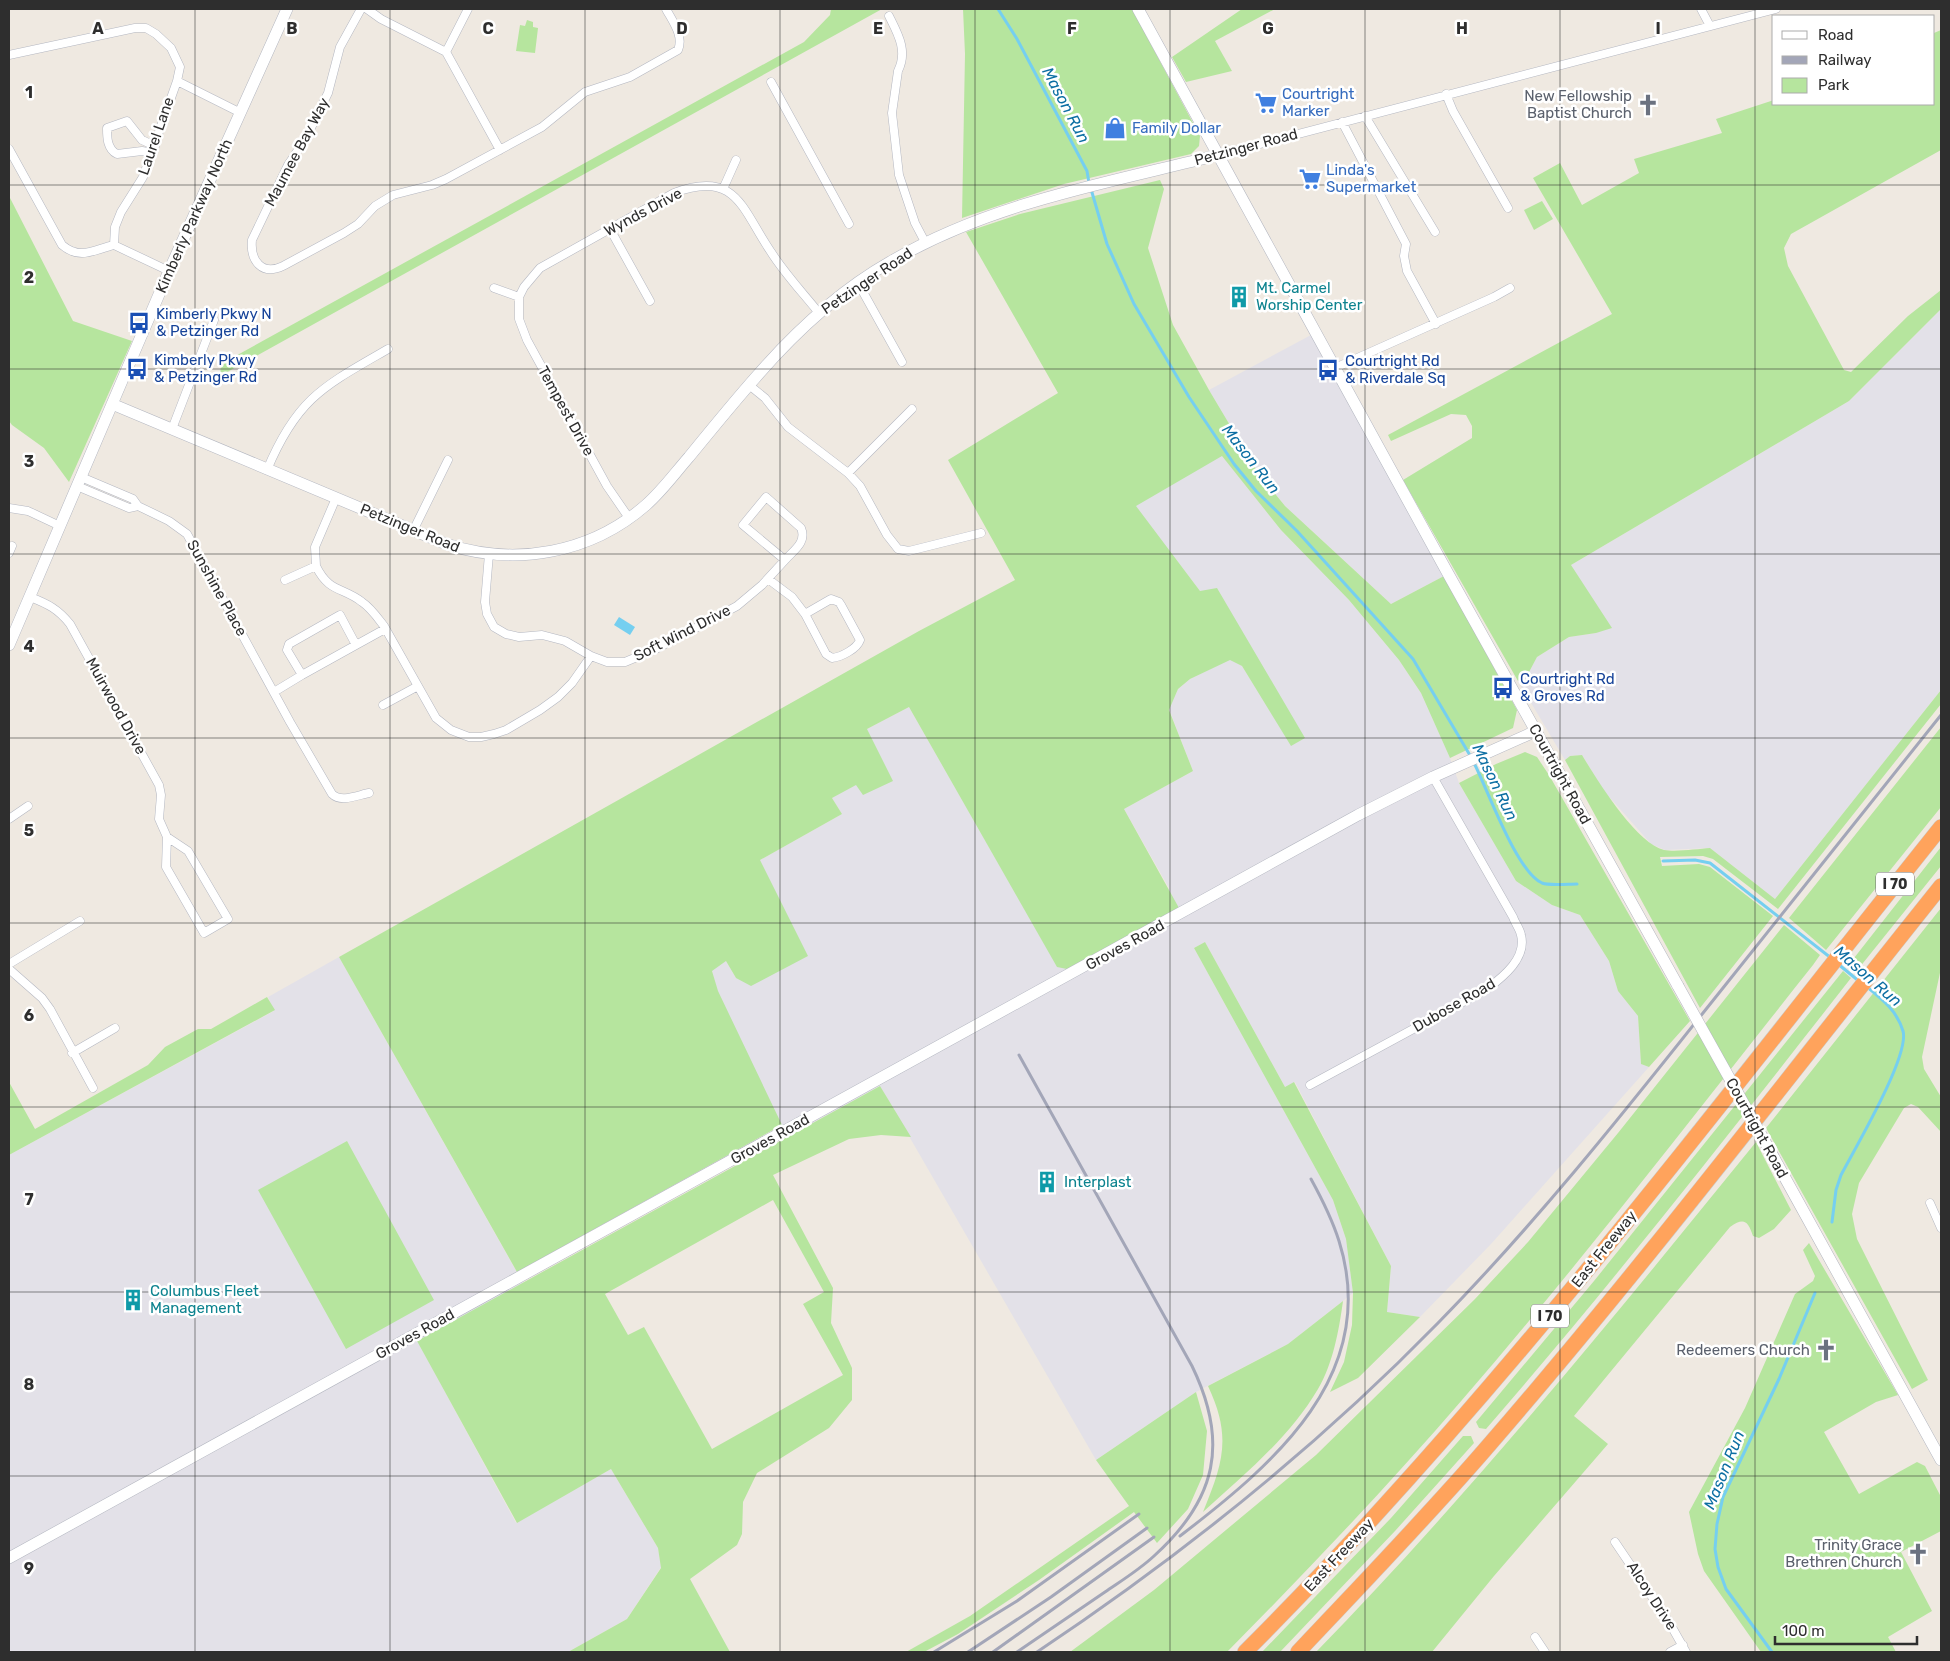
<svg xmlns="http://www.w3.org/2000/svg" width="1950" height="1661" font-family="Rubik,sans-serif">
<style>
.industrial{fill:#e3e1e8}
.green{fill:#b6e59e;fill-rule:evenodd}
.water{fill:#75cff0}
.lines{fill:none;stroke-linecap:round;stroke-linejoin:round}
.stream{stroke:#75cff0;stroke-width:3}
.street-casing{stroke:#b4b7c1;stroke-width:9}
.secondary-casing{stroke:#b4b7c1;stroke-width:12}
.highway-casing{stroke:#c9c9c9;stroke-width:16}
.street{stroke:#fff;stroke-width:8}
.secondary{stroke:#fff;stroke-width:11}
.highway{stroke:#ffa35c;stroke-width:15}
.rail{stroke:#a3a6b8;stroke-width:3}
.secondary-bridge-casing{stroke:#b4b7c1;stroke-width:12;stroke-linecap:butt}
.secondary-bridge{stroke:#fff;stroke-width:11}
.grid{fill:none;stroke:#2e2e2e;stroke-width:1;stroke-opacity:0.55}
.labels{text-anchor:middle;dominant-baseline:central;stroke-width:5;stroke-linejoin:round;paint-order:stroke}
.shield{fill:#fff;stroke:#6d6d6d;stroke-width:1}
.shield-label{font-size:14px;font-weight:bold;fill:#2e2e2e}
.shop-label{font-size:15px;fill:#366cbe;stroke:#fff;text-anchor:start}
.worship-label{font-size:15px;fill:#5b616d;stroke:#fff;text-anchor:end}
.street-label{font-size:15px;fill:#2e2e2e;stroke:#fff}
.culture-label{font-size:15px;fill:#0d838f;stroke:#fff;text-anchor:start}
.transit-label{font-size:15px;fill:#164399;stroke:#fff;text-anchor:start}
.water-label{font-size:16px;font-style:italic;fill:#0d6fa3;stroke:#fff}
.grid-label{font-size:16px;text-anchor:middle;font-weight:bold;fill:#2e2e2e;stroke:#fff;stroke-width:5;stroke-linejoin:round;paint-order:stroke}
</style>
<rect width="100%" height="100%" fill="#efe9e1"/>
<path class="industrial" d="M1941,309V690L1775,899L1710,848L1665,850L1651,844L1604,791L1582,755L1570,756L1565,760L1518,681L1528,674L1537,657L1569,637L1596,633L1571,565L1849,401Z
M1311,335L1444,576L1391,604L1285,506L1259,474L1209,390Z
M1222,455L1281,530L1349,600L1399,660L1421,693L1450,758L1459,783L1516,881L1552,905L1580,915L1609,961L1618,991L1638,1016L1641,1064L1649,1067L1491,1244L1420,1317L1387,1312L1391,1266L1295,1082L1285,1087L1205,942L1194,948L1333,1200L1346,1239L1353,1293L1288,1344L1196,1392L1096,1460L880,1086L787,1137L717,991L712,970L726,961L736,978L760,860L842,814L832,798L856,784L867,729L909,707L1057,966L1169,888L1124,809L1193,771L1169,709L1178,689L1190,679L1230,659L1242,666L1291,745L1200,591L1135,506Z
M339,957L523,1283L418,1342L516,1523L611,1469L658,1548L661,1567L627,1619L568,1652H9V1155L274,1011L268,997Z"/>
<path class="green" d="M831,9H882L220,376L221,364L804,42L830,15Z
M963,9H1132L1200,136L1199,146L1191,154L1064,184L962,218L965,54Z
M1242,9H1275L1215,41L1232,71L1186,82L1172,57Z
M527,20L533,22V27L538,28L535,53L516,51L520,25L525,26Z
M1941,30V150L1791,234L1784,248L1788,266L1844,370L1851,372L1908,316L1941,290V309L1849,401L1571,565L1612,628L1596,633L1569,637L1537,657L1528,674L1518,681L1403,480L1472,438V426L1466,415L1451,414L1391,441L1388,435L1612,314L1533,178L1560,163L1582,205L1639,173L1634,159L1722,133L1716,119L1774,100V104H1934V33Z
M1160,180L1164,189L1148,248L1173,325L1209,390L1259,474L1285,506L1391,604L1444,576L1517,710L1513,728L1450,758L1421,693L1399,660L1349,600L1281,530L1222,456L1136,506L1200,591L1217,588L1305,738L1291,746L1242,666L1230,660L1190,679L1178,689L1169,710L1193,771L1124,809L1179,908L1067,969L1057,967L909,707L867,729L893,781L863,795L856,785L832,798L842,814L760,860L808,956L751,986L736,978L726,961L712,971L718,991L782,1125L517,1272L339,957L919,631L1015,580L948,460L1058,393L966,232L1020,214Z
M9,196L73,321L132,341L69,482L44,448L12,425L9,421Z
M1542,201L1553,219L1534,230L1524,210Z
M1941,690V704L1778,909L1713,859L1703,856L1660,857L1662,866L1699,864L1710,867L1773,916L1700,1008L1565,760L1570,756L1582,755C1597,780 1636,843 1664,850C1676,852 1698,849 1710,848L1775,899Z
M1941,727V807L1826,950L1789,918Z
M1525,752L1537,757L1549,775L1690,1021L1649,1067L1641,1064L1638,1016L1618,991L1609,961L1580,915L1552,905L1516,881L1459,783L1496,764Z
M1941,847V866L1855,973L1847,967Z
M1941,908V968L1922,1057L1924,1069L1941,1097V1132L1918,1107L1911,1104L1904,1108L1859,1183L1852,1214L1857,1239L1928,1380L1912,1389L1766,1128Z
M1784,925L1820,955L1813,965C1697,1111 1584,1259 1462,1400C1387,1487 1307,1571 1227,1652H1070L1154,1590L1316,1455L1475,1299L1528,1242L1618,1133Z
M1205,942L1285,1087L1294,1082L1391,1266L1387,1312L1420,1317L1358,1378L1330,1392L1344,1362L1352,1325L1353,1293L1346,1239L1333,1200L1194,948Z
M1843,971L1851,978C1732,1130 1613,1283 1486,1429L1479,1428L1476,1422L1594,1281Z
M267,997L275,1010L9,1155V1082L35,1129L148,1065L165,1047L198,1029H211Z
M880,1086L911,1137L881,1135L849,1139L773,1175L833,1288L831,1323L852,1368V1400L829,1428L757,1473L743,1502L742,1534L737,1545L690,1579L730,1652H568L627,1619L661,1568L658,1548L611,1469L517,1523L417,1341ZM773,1200L824,1292L803,1304L843,1375L712,1449L644,1327L628,1335L605,1294Z
M347,1141L434,1300L346,1349L258,1190Z
M1756,1142L1791,1210L1774,1229L1759,1238L1753,1236C1748,1221 1744,1217 1730,1227L1574,1416L1608,1444L1494,1576L1432,1652H1316C1473,1491 1614,1317 1756,1142Z
M1809,1243L1898,1395L1876,1402L1824,1432L1859,1494L1917,1462L1925,1466L1941,1497V1531L1901,1552L1932,1611L1888,1637L1896,1652H1761L1704,1571L1698,1554L1689,1512L1745,1408L1795,1294L1813,1281L1815,1276L1803,1250Z
M1343,1301C1339,1330 1333,1364 1318,1389C1289,1438 1244,1475 1203,1512C1223,1463 1232,1437 1208,1386L1288,1344Z
M1196,1392L1207,1431L1203,1475L1188,1509L1157,1543L1134,1512L1039,1580L958,1634L924,1652H906L970,1616L1129,1506L1096,1460Z
M1463,1436H1471L1474,1443L1395,1531L1280,1652H1262L1391,1518Z"/>
<path class="water" d="M619,617L635,627L630,635L614,625Z"/>
<g class="lines">
<path class="stream" d="M998,9L1017,39L1087,171L1089,183
M1091,189L1107,244L1134,304L1189,397L1234,464L1256,491L1297,531L1413,659L1471,757
M1474,763C1488,790 1516,871 1542,883C1549,886 1568,884 1577,884
M1663,861L1695,860L1710,863L1831,958
M1838,964L1860,982
M1832,1222L1836,1190L1841,1175C1854,1150 1910,1056 1903,1031C1897,1011 1883,1000 1867,987
M1772,1652L1726,1589L1718,1567L1715,1549L1717,1524L1723,1497L1779,1379L1815,1293"/>
<g class="street-casing">
<path id="street" d="M361,9L340,47L328,93L306,138L288,165L252,240C250,261 262,276 283,266L344,233L358,224L375,206L393,195L432,185L446,179L542,127L585,92L630,77L678,50C684,36 673,22 666,9
M367,9L381,19L446,52L500,150
M1701,9L1710,26
M889,16C898,34 908,51 898,71L892,113L899,175L915,223L925,242
M446,52L468,9
M9,55L135,28H146L156,34L171,48L180,67L177,81L143,177L121,212L115,227L114,245
M177,81L239,112
M771,82L849,224
M1446,94L1453,111L1508,208
M1365,116L1435,232
M1342,122L1406,244L1404,256L1407,271L1436,324
M9,149L62,245C81,261 95,249 114,245L169,271
M153,153L142,151L117,154C107,149 107,137 107,128L127,121L142,140L155,146
M1218,155L1776,9
M723,189L736,160
M610,229L650,301
M858,283L902,362
M494,288L519,297
M1335,368L1494,297L1510,288
M749,385L765,398L788,427L848,473L860,486L887,535L898,549L909,551L981,533
M172,429L214,320
M267,470C297,398 324,386 388,349
M848,473L912,409
M81,477L133,499L138,506L169,521L187,534L290,722L332,794C341,803 358,795 369,793
M77,486L129,508L138,506
M766,497L801,528C807,542 794,550 785,560L743,525Z
M9,508L28,511L60,526
M629,518L607,486L527,340L519,319V297L524,287L540,268L674,193C737,169 742,210 771,252C785,274 803,293 819,313
M413,531L448,460
M9,553L12,546
M489,554L485,602L487,614L494,627L506,634L519,637L542,635L565,641L591,656L607,662H625L656,649L737,606L762,585L785,560
M316,566C329,593 343,587 362,602C371,608 377,617 384,626L436,718L451,730L469,737H481L494,734L506,730L540,710L558,697L572,683L591,656
M768,579L792,597L805,614
M285,580L316,566L315,547L336,498
M30,597C48,604 58,609 70,624L159,785L161,795L159,819L167,837
M831,599L839,602L841,605L860,640C857,649 841,657 832,658L826,654L805,614Z
M340,615L356,645L302,675L287,650L289,644Z
M356,645L385,629
M274,692L302,675
M383,705L418,686
M9,819L28,806
M167,837L188,851L228,919L204,933L166,867Z
M9,964L80,921
M9,969L42,998L50,1009L93,1088
M72,1053L115,1028
M1310,1085L1487,989C1503,977 1527,958 1521,935C1520,929 1515,923 1513,917L1433,777
M1930,1203L1941,1228
M1615,1542L1669,1622L1686,1652
M1535,1637L1545,1652
M1670,1652L1683,1645"/>
</g>
<g class="secondary-casing">
<path id="secondary" d="M1138,9L1446,570L1678,986
M112,404L446,544C516,567 591,553 646,505C662,491 675,473 689,457C711,430 733,403 756,377C795,332 839,291 890,262C990,203 1107,183 1218,155
M9,645L169,271L287,9
M1774,1158L1941,1460
M9,1558L1358,815L1433,777L1536,731"/>
</g>
<g class="highway-casing">
<path id="highway" d="M1245,1652C1500,1397 1716,1108 1941,827
M1298,1652C1362,1584 1428,1516 1489,1445C1646,1264 1791,1073 1941,886"/>
</g>
<use href="#street" class="street"/>
<use href="#secondary" class="secondary"/>
<use href="#highway" class="highway"/>
<path class="rail" d="M1180,1536C1274,1464 1381,1374 1339,1241C1332,1219 1322,1199 1311,1179
M934,1652L1017,1601L1139,1514
M968,1652L1051,1597L1147,1528
M993,1652L1154,1537
M1017,1652C1046,1632 1076,1612 1105,1592C1121,1581 1139,1570 1154,1556C1217,1499 1229,1442 1192,1366L1019,1055
M1037,1652C1181,1556 1317,1447 1438,1323C1533,1226 1618,1120 1703,1013C1782,914 1862,814 1941,715"/>
<g class="secondary-bridge-casing">
<path id="secondary-bridge" d="M1678,986L1774,1158"/>
</g>
<use href="#secondary-bridge" class="secondary-bridge"/>
</g>
<path class="grid" d="M195,9V1652M390,9V1652M585,9V1652M780,9V1652M975,9V1652M1170,9V1652M1365,9V1652M1560,9V1652M1755,9V1652M9,185H1941M9,369H1941M9,554H1941M9,738H1941M9,923H1941M9,1107H1941M9,1292H1941M9,1476H1941"/>
<defs>
<g id="supermarket-bare" transform="scale(1.725)"><path d="M-6-5.5h2.5l.6 2H6L4.5 2H-2.5L-4.4-4H-6ZM-1.5 3.2a1.3 1.3 0 1 0 .1 0ZM3 3.2a1.3 1.3 0 1 0 .1 0Z" fill="#3f7fe0" stroke="#fff" stroke-width="2.5" paint-order="stroke"/></g>
<g id="church-bare" transform="scale(1.725)"><path d="M-1.2-6h2.4v3.5h3.3v2.4h-3.3V6h-2.4V-.1h-3.3v-2.4h3.3Z" fill="#6b7280" stroke="#fff" stroke-width="2.5" paint-order="stroke"/></g>
<g id="shop-bare" transform="scale(1.725)"><path d="M-5-2.5h2.3a2.7 3.5 0 0 1 5.4 0H5L5.5 6h-11ZM-1.5-2.5h3a1.5 2.3 0 0 0-3 0Z" fill="#3f7fe0" stroke="#fff" stroke-width="2.5" paint-order="stroke"/></g>
<g id="building-bare" transform="scale(1.725)"><path d="M-4-6H4V6H1V3H-1V6H-4ZM-2.5-4.3h1.7v1.8h-1.7ZM.8-4.3h1.7v1.8H.8ZM-2.5-1h1.7V.8h-1.7ZM.8-1h1.7V.8H.8Z" fill="#0f9aa8" stroke="#fff" stroke-width="2.5" paint-order="stroke"/></g>
<g id="bus-bare" transform="scale(1.725)"><path d="M-5-6H5V4H4V6H2V4H-2V6H-4V4H-5ZM-3.5-4V0h7V-4ZM-3.5 1.2v1.5H-2V1.2ZM2 1.2v1.5H3.5V1.2Z" fill="#1a4fb4" stroke="#fff" stroke-width="2.5" paint-order="stroke"/></g>
</defs>
<g fill-rule="evenodd">
<use href="#supermarket-bare" x="1266" y="103"/>
<use href="#church-bare" x="1648" y="105"/>
<use href="#shop-bare" x="1115" y="128"/>
<use href="#supermarket-bare" x="1310" y="179"/>
<use href="#building-bare" x="1239" y="297"/>
<use href="#bus-bare" x="139" y="323"/>
<use href="#bus-bare" x="137" y="369"/>
<use href="#bus-bare" x="1328" y="370"/>
<use href="#bus-bare" x="1503" y="688"/>
<use href="#building-bare" x="1047" y="1182"/>
<use href="#building-bare" x="133" y="1300"/>
<use href="#church-bare" x="1826" y="1350"/>
<use href="#church-bare" x="1918" y="1554"/>
</g>
<g class="labels">
<g class="shield">
<rect x="1876" y="872.5" width="38" height="23" rx="4"/>
<rect x="1531" y="1304.5" width="38" height="23" rx="4"/>
</g>
<g class="shield-label">
<text x="1895" y="884">I 70</text>
<text x="1550" y="1316">I 70</text>
</g>
<g class="shop-label">
<text x="1282" y="94">Courtright<tspan x="1282" dy="17">Marker</tspan></text>
<text x="1132" y="128">Family Dollar</text>
<text x="1326" y="170">Linda's<tspan x="1326" dy="17">Supermarket</tspan></text>
</g>
<g class="worship-label">
<text x="1632" y="96">New Fellowship<tspan x="1632" dy="17">Baptist Church</tspan></text>
<text x="1810" y="1350">Redeemers Church</text>
<text x="1902" y="1545">Trinity Grace<tspan x="1902" dy="17">Brethren Church</tspan></text>
</g>
<g class="street-label">
<text transform="translate(156 136) rotate(-71)">Laurel Lane</text>
<text transform="translate(1246 147) rotate(-15)">Petzinger Road</text>
<text transform="translate(297 152) rotate(-62)">Maumee Bay Way</text>
<text transform="translate(643 212) rotate(-28)">Wynds Drive</text>
<text transform="translate(194 216) rotate(-66)">Kimberly Parkway North</text>
<text transform="translate(867 281) rotate(-34)">Petzinger Road</text>
<text transform="translate(566 411) rotate(61)">Tempest Drive</text>
<text transform="translate(410 528) rotate(22)">Petzinger Road</text>
<text transform="translate(217 588) rotate(61)">Sunshine Place</text>
<text transform="translate(682 633) rotate(-27)">Soft Wind Drive</text>
<text transform="translate(116 706) rotate(61)">Muirwood Drive</text>
<text transform="translate(1560 774) rotate(61)">Courtright Road</text>
<text transform="translate(1125 945) rotate(-29)">Groves Road</text>
<text transform="translate(1454 1005) rotate(-30)">Dubose Road</text>
<text transform="translate(1757 1128) rotate(61)">Courtright Road</text>
<text transform="translate(770 1139) rotate(-29)">Groves Road</text>
<text transform="translate(1604 1249) rotate(-51)">East Freeway</text>
<text transform="translate(415 1334) rotate(-29)">Groves Road</text>
<text transform="translate(1339 1555) rotate(-47)">East Freeway</text>
<text transform="translate(1652 1596) rotate(57)">Alcoy Drive</text>
</g>
<g class="culture-label">
<text x="1256" y="288">Mt. Carmel<tspan x="1256" dy="17">Worship Center</tspan></text>
<text x="1064" y="1182">Interplast</text>
<text x="150" y="1291">Columbus Fleet<tspan x="150" dy="17">Management</tspan></text>
</g>
<g class="transit-label">
<text x="156" y="314">Kimberly Pkwy N<tspan x="156" dy="17">&amp; Petzinger Rd</tspan></text>
<text x="154" y="360">Kimberly Pkwy<tspan x="154" dy="17">&amp; Petzinger Rd</tspan></text>
<text x="1345" y="361">Courtright Rd<tspan x="1345" dy="17">&amp; Riverdale Sq</tspan></text>
<text x="1520" y="679">Courtright Rd<tspan x="1520" dy="17">&amp; Groves Rd</tspan></text>
</g>
<g class="water-label">
<text transform="translate(1066 105) rotate(62)">Mason Run</text>
<text transform="translate(1251 459) rotate(52)">Mason Run</text>
<text transform="translate(1495 782) rotate(64)">Mason Run</text>
<text transform="translate(1868 976) rotate(41)">Mason Run</text>
<text transform="translate(1724 1470) rotate(-68)">Mason Run</text>
</g>
</g>
<g class="grid-label">
<text x="98" y="34">A</text>
<text x="292" y="34">B</text>
<text x="488" y="34">C</text>
<text x="682" y="34">D</text>
<text x="878" y="34">E</text>
<text x="1072" y="34">F</text>
<text x="1268" y="34">G</text>
<text x="1462" y="34">H</text>
<text x="1658" y="34">I</text>
<text x="29" y="98">1</text>
<text x="29" y="283">2</text>
<text x="29" y="467">3</text>
<text x="29" y="652">4</text>
<text x="29" y="836">5</text>
<text x="29" y="1021">6</text>
<text x="29" y="1205">7</text>
<text x="29" y="1390">8</text>
<text x="29" y="1574">9</text>
</g>
<rect width="1950" height="1661" fill="none" stroke="#2e2e2e" stroke-width="20"/>
<rect x="1772" y="15" width="162" height="90" fill="#ffffff" stroke="#ababab"/>
<rect x="1782" y="31" width="25" height="8" fill="#ffffff" stroke="#ababab"/>
<text x="1818" y="40" font-size="15" fill="#2e2e2e">Road</text>
<rect x="1782" y="56" width="25" height="8" fill="#a3a6b8" stroke="#ababab"/>
<text x="1818" y="65" font-size="15" fill="#2e2e2e">Railway</text>
<rect x="1782" y="78" width="25" height="15" fill="#b6e59e" stroke="#ababab"/>
<text x="1818" y="90" font-size="15" fill="#2e2e2e">Park</text>
<path d="M1775 1636v8h142v-8" fill="none" stroke="#2e2e2e" stroke-width="2.5"/>
<text x="1782" y="1636" font-size="15" fill="#2e2e2e" stroke="#ffffff" stroke-width="4" paint-order="stroke">100 m</text>
</svg>
